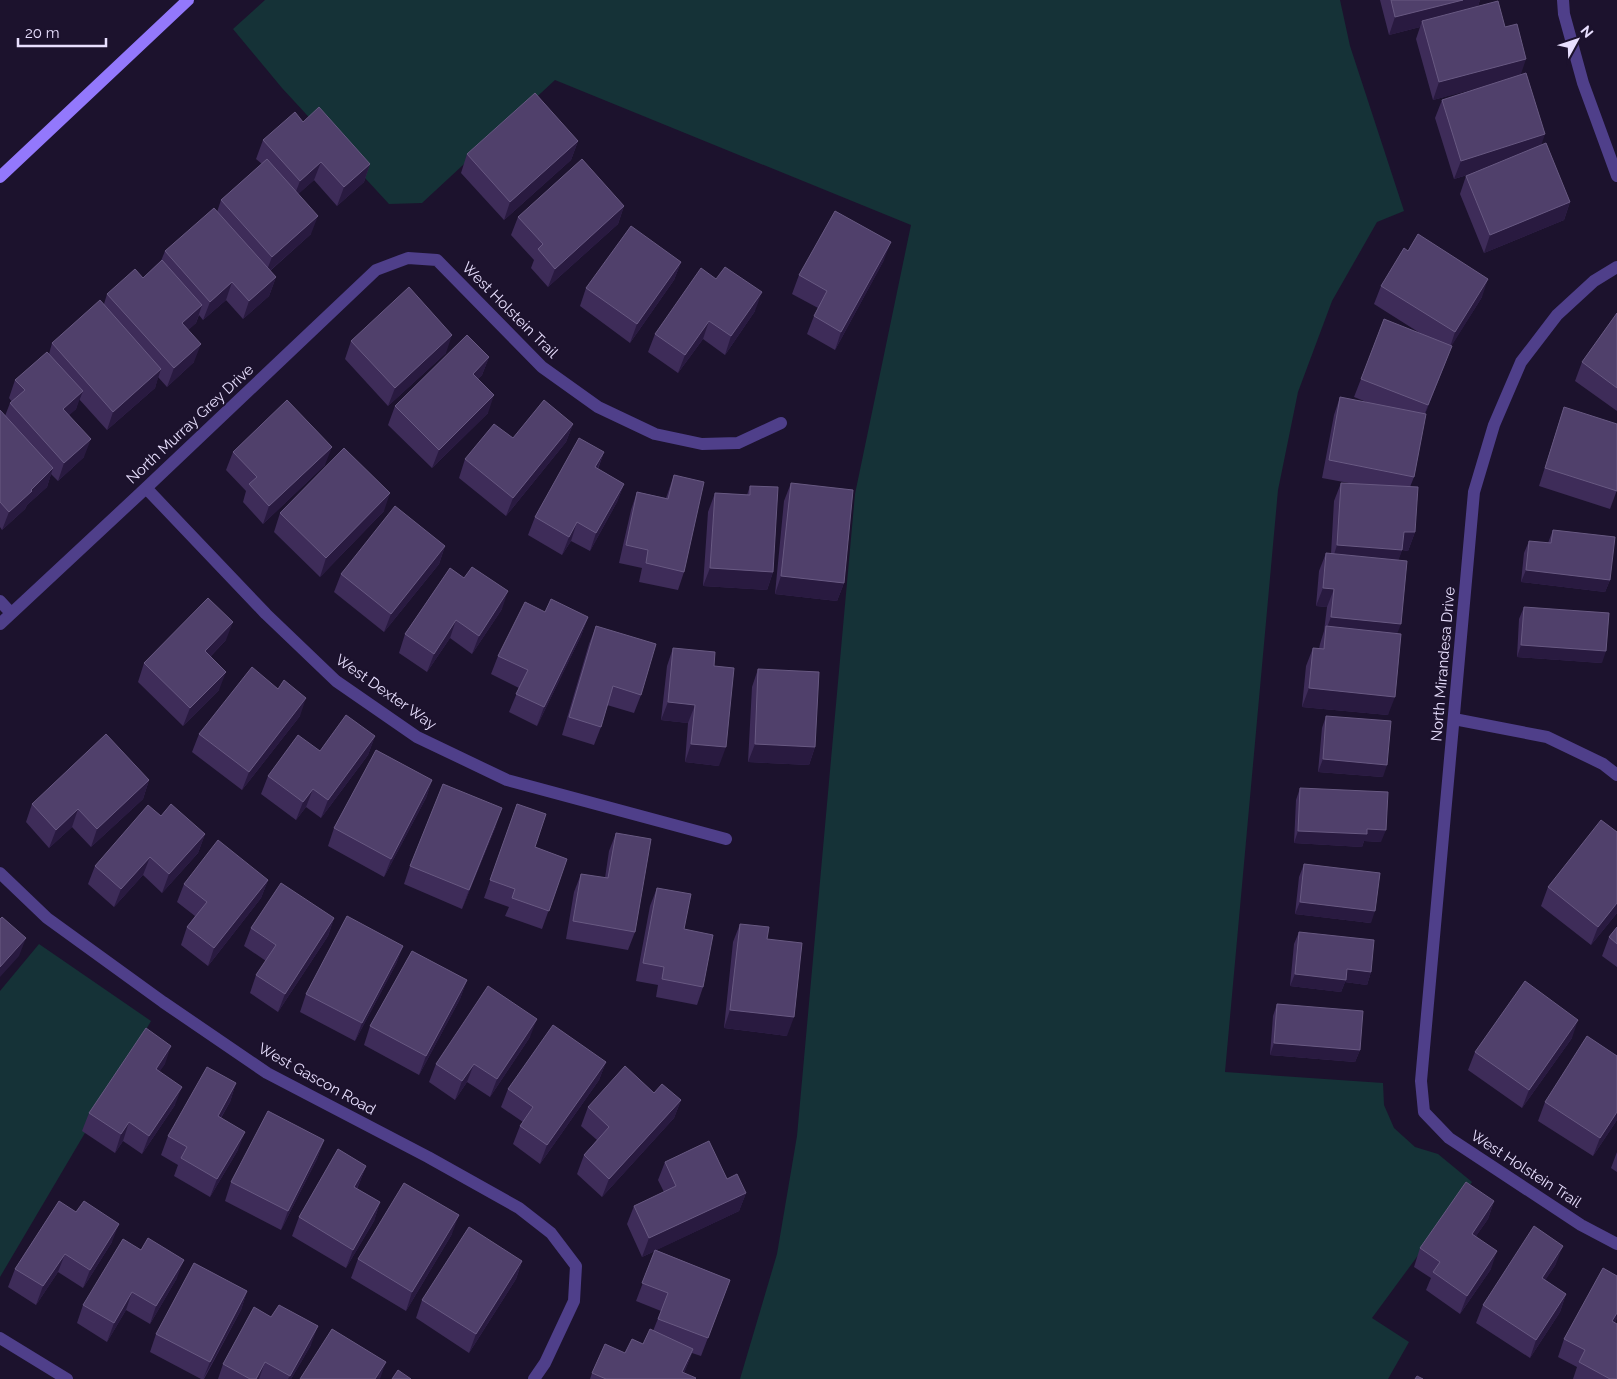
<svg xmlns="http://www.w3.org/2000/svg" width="1617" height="1379" font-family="Raleway,sans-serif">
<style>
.green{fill:#153237}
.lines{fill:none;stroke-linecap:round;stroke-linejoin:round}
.street{stroke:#4f3f8a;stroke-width:12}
.secondary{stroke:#9378fc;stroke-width:12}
.wall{fill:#3e2c59}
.shaded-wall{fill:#291a40}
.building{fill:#50406b;stroke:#685982}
.labels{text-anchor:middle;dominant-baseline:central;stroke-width:4;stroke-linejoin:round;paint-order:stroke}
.street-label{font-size:15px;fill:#e8dffe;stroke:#1c122d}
</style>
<rect width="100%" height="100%" fill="#1c122d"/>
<path class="green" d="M265,0H1340L1350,46L1404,211L1377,222L1332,301L1298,392L1278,490L1225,1072L1383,1083L1384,1105L1394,1128L1415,1147L1438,1154L1472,1182L1372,1318L1409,1342L1388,1379H740L777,1254L797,1136L855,494L911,225L555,80L422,203L389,204L282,88L233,29Z
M39,944L151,1021L0,1277V991Z"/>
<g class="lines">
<path class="street" d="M1563,0L1564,14L1583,83L1617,176
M1617,267L1594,281L1557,315L1521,362L1494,425L1474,492L1421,1081L1424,1112L1449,1138L1581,1225L1617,1244
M146,488L266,614L336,681L417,737L507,780L726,839
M0,601L11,613
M0,624L146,488L376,270L408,258L437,260L542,367L598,407L655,434L702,444L738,443L781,423
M1454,719L1547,737L1603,764L1617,775
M0,873L47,918L163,1002L267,1073L428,1157L519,1208L551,1233L576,1266L574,1301L545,1363L534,1379
M0,1338L67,1379"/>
<path class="secondary" d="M0,177L188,0"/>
</g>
<path class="wall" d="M1380,0H1480L1478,6L1505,27L1541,145L1570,202L1564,220L1484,253L1460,194L1466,176L1474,173L1454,179L1435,118L1442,100L1488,85L1433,100L1416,39L1420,27L1389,35Z
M303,122L370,164L364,182L337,206L314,180L298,194L311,234L270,271L276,277L269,296L243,319L226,300L203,320L199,315L196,323L188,330L194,362L167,387L158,377L155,388L107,430L79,399L76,409L69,415L84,457L58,481L51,474L47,487L27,505L25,509L2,530L0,527V410L5,416L10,403L12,402L9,398L15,380L49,354L52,343L104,304L107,294L143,278L161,261L165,251L217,212L221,200L262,164L256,159L263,140Z
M578,141L571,160L504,220L461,173L467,154Z
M624,206L618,224L548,287L531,268L534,260L511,235L518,217Z
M884,260L835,350L807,334L814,316L818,308L792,294L799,275Z
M681,262L674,280L630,343L580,306L586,288Z
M716,279L755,311L725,355L703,339L678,373L648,352L655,334Z
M1381,286L1482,297L1451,346L1445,364L1425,414L1414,477L1410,487L1415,532L1408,551L1402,550L1398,560L1397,634L1388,715L1302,707L1306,666L1313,648L1319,649L1320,644L1324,631L1327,607L1316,606L1319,571L1326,553L1331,554L1334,501L1341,483H1349L1322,478L1334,415L1340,397L1369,403L1354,397L1361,379L1423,335L1374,304Z
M1617,313V411L1575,381L1582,362Z
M351,341L446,353L388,406L345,359Z
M489,357L482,375L478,379L488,413L432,468L388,425L395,406Z
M1564,407L1617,490L1610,509L1539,486L1558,426Z
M573,424L566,442L506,516L459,478L465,459Z
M233,452L325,465L263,524L243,502L246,491L226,470Z
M604,452L598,469L624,484L617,502L590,551L571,541L562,555L528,535L535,517Z
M674,475L684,572L678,590L639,582L642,568L619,563L631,510L637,492L666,498Z
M791,483L844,583L837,601L775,594L784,501Z
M750,486L773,572L767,590L703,586L708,512L715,493L747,495Z
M384,511L320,577L274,532L280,513Z
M1553,530L1610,580L1605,592L1521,582L1524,553L1529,541L1548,543Z
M445,546L439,564L384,632L334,592L341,574Z
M450,568L502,609L472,654L450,638L427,672L399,653L405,634Z
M1524,607L1602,663L1517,657L1519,619Z
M545,612L588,617L581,636L537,726L509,712L519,688L491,674L498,656Z
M596,626L641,695L634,713L607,705L601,727L594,745L562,735L589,644Z
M226,640L211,656L219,690L183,726L138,682L144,663Z
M673,648L714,666L719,766L685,762L688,723L661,720L667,666Z
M758,669L815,747L809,765L748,762L752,687Z
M300,716L242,790L192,752L199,734Z
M1326,716L1383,777L1318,772L1322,728Z
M375,736L368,755L321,818L306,807L296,820L261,794L268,776Z
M149,780L143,799L91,847L72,827L49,848L26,822L32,804Z
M432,780L426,798L384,877L328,846L334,828Z
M1300,788L1381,842L1364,841L1362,847L1294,843L1296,800Z
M517,804L535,847L567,859L542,929L505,916L509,907L484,898Z
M161,816L205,834L198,853L162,893L143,875L114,907L88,884L95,866Z
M496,826L462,909L404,884L410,866Z
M1617,832V913L1591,945L1541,906L1548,887Z
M616,833L635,932L628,950L566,939L574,892L581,874L605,878L609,851Z
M1304,864L1371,923L1295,914L1299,877Z
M268,880L261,898L208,966L181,945L187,927L195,916L177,902L184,884Z
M657,888L703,987L697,1005L656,997L658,985L636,981L650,906Z
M334,918L328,936L278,1012L250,993L256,975L266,961L244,946L251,928Z
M740,924L767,939L787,1036L724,1028L733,942Z
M1617,927V967L1602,956L1609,937Z
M1299,932L1371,972L1367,985L1345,982L1341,992L1290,986L1294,944Z
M403,946L396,964L355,1041L300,1012L306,994Z
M467,980L460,999L419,1075L364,1045L370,1026Z
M1277,1004L1360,1050L1355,1062L1270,1055L1273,1016Z
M530,1037L490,1097L467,1082L455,1100L429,1082L436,1064Z
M1572,1038L1522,1108L1468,1070L1475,1052Z
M1617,1056V1120L1593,1156L1538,1121L1545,1102Z
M606,1062L599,1080L540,1164L513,1144L520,1126L523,1122L501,1107L508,1089Z
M165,1064L159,1071L175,1105L142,1154L123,1141L115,1153L82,1131L89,1113Z
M236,1083L230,1102L221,1118L238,1150L210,1197L174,1176L178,1165L161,1155L168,1136Z
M681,1100L674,1118L602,1197L577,1174L584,1155L597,1140L581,1126L588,1107Z
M324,1140L317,1159L281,1230L225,1201L231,1182Z
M1617,1152V1172L1611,1168Z
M665,1162L727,1179L746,1193L739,1211L656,1250L730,1280L701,1356L692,1353L684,1373L695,1379H590L592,1373L643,1344L653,1331L661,1311L636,1301L655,1251L642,1257L627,1224L634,1206L664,1192L658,1180Z
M366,1166L359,1184L357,1189L380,1202L374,1221L346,1268L292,1236L299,1217Z
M59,1201L112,1242L83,1288L58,1272L36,1305L8,1287L15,1269Z
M1494,1201L1488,1219L1476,1236L1491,1269L1460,1314L1426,1290L1431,1278L1414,1267L1420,1248Z
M452,1234L406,1311L351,1278L358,1259Z
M522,1261L516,1279L469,1353L416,1318L422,1300Z
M1556,1264L1545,1280L1566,1294L1560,1312L1530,1358L1476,1323L1483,1305Z
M1617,1276V1318L1615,1322L1617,1379H1573L1577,1367L1558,1357L1564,1339Z
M177,1278L150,1324L126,1310L107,1342L77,1323L83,1305Z
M247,1291L241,1310L204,1379H201L150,1352L156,1334Z
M311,1345L291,1379H218L223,1364Z"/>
<path class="shaded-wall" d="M1463,0H1480L1475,14L1422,21L1420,27L1389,35L1395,17Z
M1526,59L1520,77L1433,100L1439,82Z
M1545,134L1539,152L1454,179L1461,161Z
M578,141L571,160L504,220L510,202Z
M321,162L314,180L293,199L300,181Z
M370,164L364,182L337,206L344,187Z
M1570,202L1564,220L1484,253L1490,235Z
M624,206L618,224L548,287L555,269Z
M318,216L311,234L265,275L272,257Z
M891,242L884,260L835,350L841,332Z
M681,262L674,280L630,343L637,324Z
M276,277L269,296L243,319L249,301Z
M1488,279L1482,297L1449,350L1455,332Z
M232,282L226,300L203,320L210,302Z
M762,292L755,311L725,355L731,336Z
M202,305L196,323L175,342L182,323Z
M709,321L703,339L678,373L685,355Z
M452,335L446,353L388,406L395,388Z
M201,344L194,362L167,387L174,368Z
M1452,346L1445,364L1421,424L1428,405Z
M489,357L482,375L466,392L473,374Z
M161,369L155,388L107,430L113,412Z
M83,391L76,409L56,427L63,409Z
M494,395L488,413L432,468L439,450Z
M573,424L566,442L506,516L513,498Z
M91,439L84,457L58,481L64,463Z
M332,447L325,465L263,524L269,506Z
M604,452L597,470L595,467Z
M53,468L47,487L27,505L25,509L2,530L9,512Z
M624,484L617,502L590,551L596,533Z
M390,493L384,511L320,577L326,558Z
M577,522L571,541L562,555L569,537Z
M1404,532H1415L1408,551L1402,550L1396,568L1331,564L1337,545Z
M445,546L439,564L384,632L391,614Z
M710,568L773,572L767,590L703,586Z
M1526,570L1610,580L1605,592L1521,582Z
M781,576L844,583L837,601L775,594Z
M1323,588L1334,589L1327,607L1316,606Z
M508,591L502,609L472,654L479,636Z
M588,617L581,636L537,726L544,707Z
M1331,617L1401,624L1394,642L1326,630Z
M456,620L450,638L427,672L434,654Z
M233,622L226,640L198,669L205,651Z
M1521,645L1606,651L1602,663L1517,657Z
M226,672L219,690L183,726L190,708Z
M1309,688L1395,697L1388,715L1302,707Z
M306,698L300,716L242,790L249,772Z
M668,702L695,705L688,723L661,720Z
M375,736L368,755L321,818L328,800Z
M691,744L726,747L719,766L685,762Z
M755,744L815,747L809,765L748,762Z
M1323,759L1387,765L1383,777L1318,772Z
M149,780L143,799L91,847L97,829Z
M432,780L426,798L384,877L391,859Z
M313,789L306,807L296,820L303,802Z
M502,808L496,826L462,909L469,890Z
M78,809L72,827L49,848L56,830Z
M1367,829L1386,830L1381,842L1364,841L1362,847L1294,843L1298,831Z
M205,834L198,853L162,893L169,874Z
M150,857L143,875L114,907L121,889Z
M268,880L261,898L208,966L214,948Z
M1300,902L1375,911L1371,923L1295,914Z
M1617,903V913L1591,945L1598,927Z
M334,918L328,936L278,1012L285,994Z
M26,938L19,956L0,977V967Z
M403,946L396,964L355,1041L362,1023Z
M1347,969L1371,972L1367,985L1345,982L1341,992L1290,986L1295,974Z
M467,980L460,999L419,1075L426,1056Z
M730,1010L794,1017L787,1036L724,1028Z
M537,1019L530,1037L490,1097L497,1079Z
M1578,1020L1572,1038L1522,1108L1529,1090Z
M1274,1043L1360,1050L1355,1062L1270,1055Z
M171,1046L165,1064L149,1087L156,1069Z
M606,1062L599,1080L540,1164L547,1145Z
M474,1064L467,1082L455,1100L462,1081Z
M236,1083L230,1102L211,1134L218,1116Z
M182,1087L175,1105L142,1154L149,1136Z
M681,1100L674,1118L602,1197L609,1179Z
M1617,1112V1120L1593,1156L1600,1138Z
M129,1122L123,1141L115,1153L121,1134Z
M245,1132L238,1150L210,1197L217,1179Z
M324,1140L317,1159L281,1230L288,1211Z
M366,1166L359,1184L347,1206L354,1187Z
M746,1193L739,1211L642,1257L649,1238Z
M1494,1201L1488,1219L1465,1252L1472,1234Z
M380,1202L374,1221L346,1268L353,1250Z
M459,1215L452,1234L406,1311L412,1292Z
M119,1224L112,1242L83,1288L90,1270Z
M1563,1246L1556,1264L1535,1296L1542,1278Z
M1497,1251L1491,1269L1460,1314L1467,1296Z
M65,1254L58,1272L36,1305L43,1286Z
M184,1260L177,1278L150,1324L156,1306Z
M522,1261L516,1279L469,1353L476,1334Z
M247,1291L241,1310L203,1379L210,1362Z
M132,1292L126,1310L107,1342L114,1323Z
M1566,1294L1560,1312L1530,1358L1536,1340Z
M1617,1313V1318L1606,1339L1612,1321Z
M318,1326L311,1345L291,1379H288Z
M693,1349L686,1368L681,1379L682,1372Z
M265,1362L259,1379H256Z
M386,1362L380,1379H375Z"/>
<path class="building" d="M1391,0H1463L1395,17Z
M1498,1L1505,27L1517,24L1526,59L1439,82L1422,21Z
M1526,73L1545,134L1461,161L1442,100Z
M535,93L578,141L510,202L467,154Z
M319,107L370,164L344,187L321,162L300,181L263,140L295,112L303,122Z
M1546,143L1570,202L1490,235L1466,176Z
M267,159L318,216L272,257L221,200Z
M582,159L624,206L555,269L538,249L543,244L518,217Z
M214,208L276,277L249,301L232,282L210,302L165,251Z
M835,211L891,242L841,332L814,316L827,291L799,275Z
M631,226L681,262L637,324L586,288Z
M1418,234L1488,279L1455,332L1381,286L1404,248L1408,251Z
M162,260L202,305L182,323L201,344L174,368L107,294L135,269L143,278Z
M725,267L762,292L731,336L709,321L685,355L655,334L701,268L716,279Z
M409,287L452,335L395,388L351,341Z
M100,300L161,369L113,412L52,343Z
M1617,313V388L1582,362Z
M1384,319L1452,346L1428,405L1361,379Z
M467,335L489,357L473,374L494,395L439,450L395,406Z
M47,352L83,391L63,409L91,439L64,463L10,403L25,390L15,380Z
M1340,397L1426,414L1414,477L1329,460Z
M287,400L332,447L269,506L249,484L257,477L233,452Z
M544,400L573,424L513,498L465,459L494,424L513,438Z
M1564,407L1617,424V491L1545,468Z
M0,410L53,468L31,490L32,491L9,512L0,502Z
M579,438L604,452L595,467L624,484L596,533L577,522L569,537L535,517Z
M344,448L390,493L326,558L280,513Z
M674,475L704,482L684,572L646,563L648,550L626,545L637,492L668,499Z
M791,483L853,490L844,583L781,576Z
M1341,483L1418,487L1415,532H1404L1402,550L1337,545Z
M750,486L778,487L773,572L710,568L715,493L750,495Z
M395,506L445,546L391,614L341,574Z
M1553,530L1615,537L1610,580L1526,570L1529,541L1551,543Z
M1326,553L1407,561L1401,624L1331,617L1334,589L1323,588Z
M472,567L508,591L479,636L456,620L434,654L405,634L450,568L464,578Z
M208,598L233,622L205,651L226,672L190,708L144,663Z
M551,599L588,617L544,707L516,694L528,670L498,656L525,602L545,612Z
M1524,607L1609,613L1606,651L1521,645Z
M596,626L656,644L641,695L613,686L601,727L569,717Z
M1326,626L1401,634L1395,697L1309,688L1313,648L1324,649Z
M673,648L715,652L714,666L734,668L726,747L691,744L695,705L668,702Z
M252,667L278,689L284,680L306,698L249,772L199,734Z
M758,669L819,672L815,747L755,744Z
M346,715L375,736L328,800L313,789L303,802L268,776L298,735L320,751Z
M1326,716L1391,721L1387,765L1323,759Z
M106,734L149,780L97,829L78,809L56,830L32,804Z
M376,750L432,780L391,859L334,828Z
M443,784L502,808L469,890L410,866Z
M1300,788L1388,792L1386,830L1367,829V834L1298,831Z
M171,804L205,834L169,874L150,857L121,889L95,866L148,805L161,816Z
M517,804L546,814L535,847L567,859L549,911L512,898L515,889L490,880Z
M1601,820L1617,832V903L1598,927L1548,887Z
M616,833L651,839L635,932L573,921L581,874L608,878Z
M218,840L268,880L214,948L187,927L207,902L184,884Z
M1304,864L1380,873L1375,911L1300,902Z
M281,883L334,918L285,994L256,975L276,945L251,928Z
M657,888L691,894L684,929L713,935L703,987L662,979L664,967L643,963Z
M347,916L403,946L362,1023L306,994Z
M2,917L26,938L0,967V919Z
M740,924L769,927L767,939L802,943L794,1017L730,1010Z
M1617,927V944L1609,937Z
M1299,932L1374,940L1371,972L1347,969L1346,980L1295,974Z
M412,951L467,980L426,1056L370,1026Z
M1525,981L1578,1020L1529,1090L1475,1052Z
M488,986L537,1019L497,1079L474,1064L462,1081L436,1064Z
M1277,1004L1363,1011L1360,1050L1274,1043Z
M553,1025L606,1062L547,1145L520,1126L533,1107L508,1089Z
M146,1028L171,1046L156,1069L182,1087L149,1136L129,1122L121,1134L89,1113Z
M1587,1036L1617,1056V1112L1600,1138L1545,1102Z
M625,1066L654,1093L662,1084L681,1100L609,1179L584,1155L609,1127L588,1107Z
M207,1067L236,1083L218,1116L245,1132L217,1179L181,1158L187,1147L168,1136Z
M268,1111L324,1140L288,1211L231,1182Z
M709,1141L727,1179L737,1174L746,1193L649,1238L634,1206L676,1186L665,1162Z
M338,1149L366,1166L354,1187L380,1202L353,1250L299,1217Z
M1466,1182L1494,1201L1472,1234L1497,1251L1467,1296L1433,1272L1440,1262L1420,1248Z
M404,1183L459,1215L412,1292L358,1259Z
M59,1201L76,1212L84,1201L119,1224L90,1270L65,1254L43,1286L15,1269Z
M1534,1226L1563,1246L1542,1278L1566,1294L1536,1340L1483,1305Z
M469,1227L522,1261L476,1334L422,1300Z
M148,1238L184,1260L156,1306L132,1292L114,1323L83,1305L123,1239L141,1250Z
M655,1250L730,1280L708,1338L658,1319L668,1293L642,1283Z
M194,1263L247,1291L210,1362L156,1334Z
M1603,1268L1617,1276V1313L1612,1321L1617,1324V1379H1610L1579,1362L1585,1350L1564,1339Z
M279,1305L318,1326L290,1376L265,1362L256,1379H250L223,1364L254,1307L271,1317Z
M332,1329L386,1362L375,1379H300Z
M650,1329L693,1349L682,1372L696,1378L695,1379H606L592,1373L605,1344L625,1353L632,1339L643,1344Z
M398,1370L411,1379H392Z
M1417,1376L1423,1379H1415Z"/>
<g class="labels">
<g class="street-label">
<text transform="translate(510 310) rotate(45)">West Holstein Trail</text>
<text transform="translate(190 424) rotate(-43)">North Murray Grey Drive</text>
<text transform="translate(1443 664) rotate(-85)">North Mirandesa Drive</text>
<text transform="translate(386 692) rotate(35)">West Dexter Way</text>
<text transform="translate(317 1079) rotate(29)">West Gascon Road</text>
<text transform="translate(1526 1169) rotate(33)">West Holstein Trail</text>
</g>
</g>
<g transform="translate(1577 40) rotate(50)" stroke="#1c122d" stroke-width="4" paint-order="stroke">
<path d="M0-4L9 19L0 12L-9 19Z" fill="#e8dffe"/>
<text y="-8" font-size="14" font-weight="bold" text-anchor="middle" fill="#e8dffe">N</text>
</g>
<path d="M18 38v8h88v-8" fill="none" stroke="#e8dffe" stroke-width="2.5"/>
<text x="25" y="38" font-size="15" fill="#e8dffe" stroke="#1c122d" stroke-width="4" paint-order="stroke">20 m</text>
</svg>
